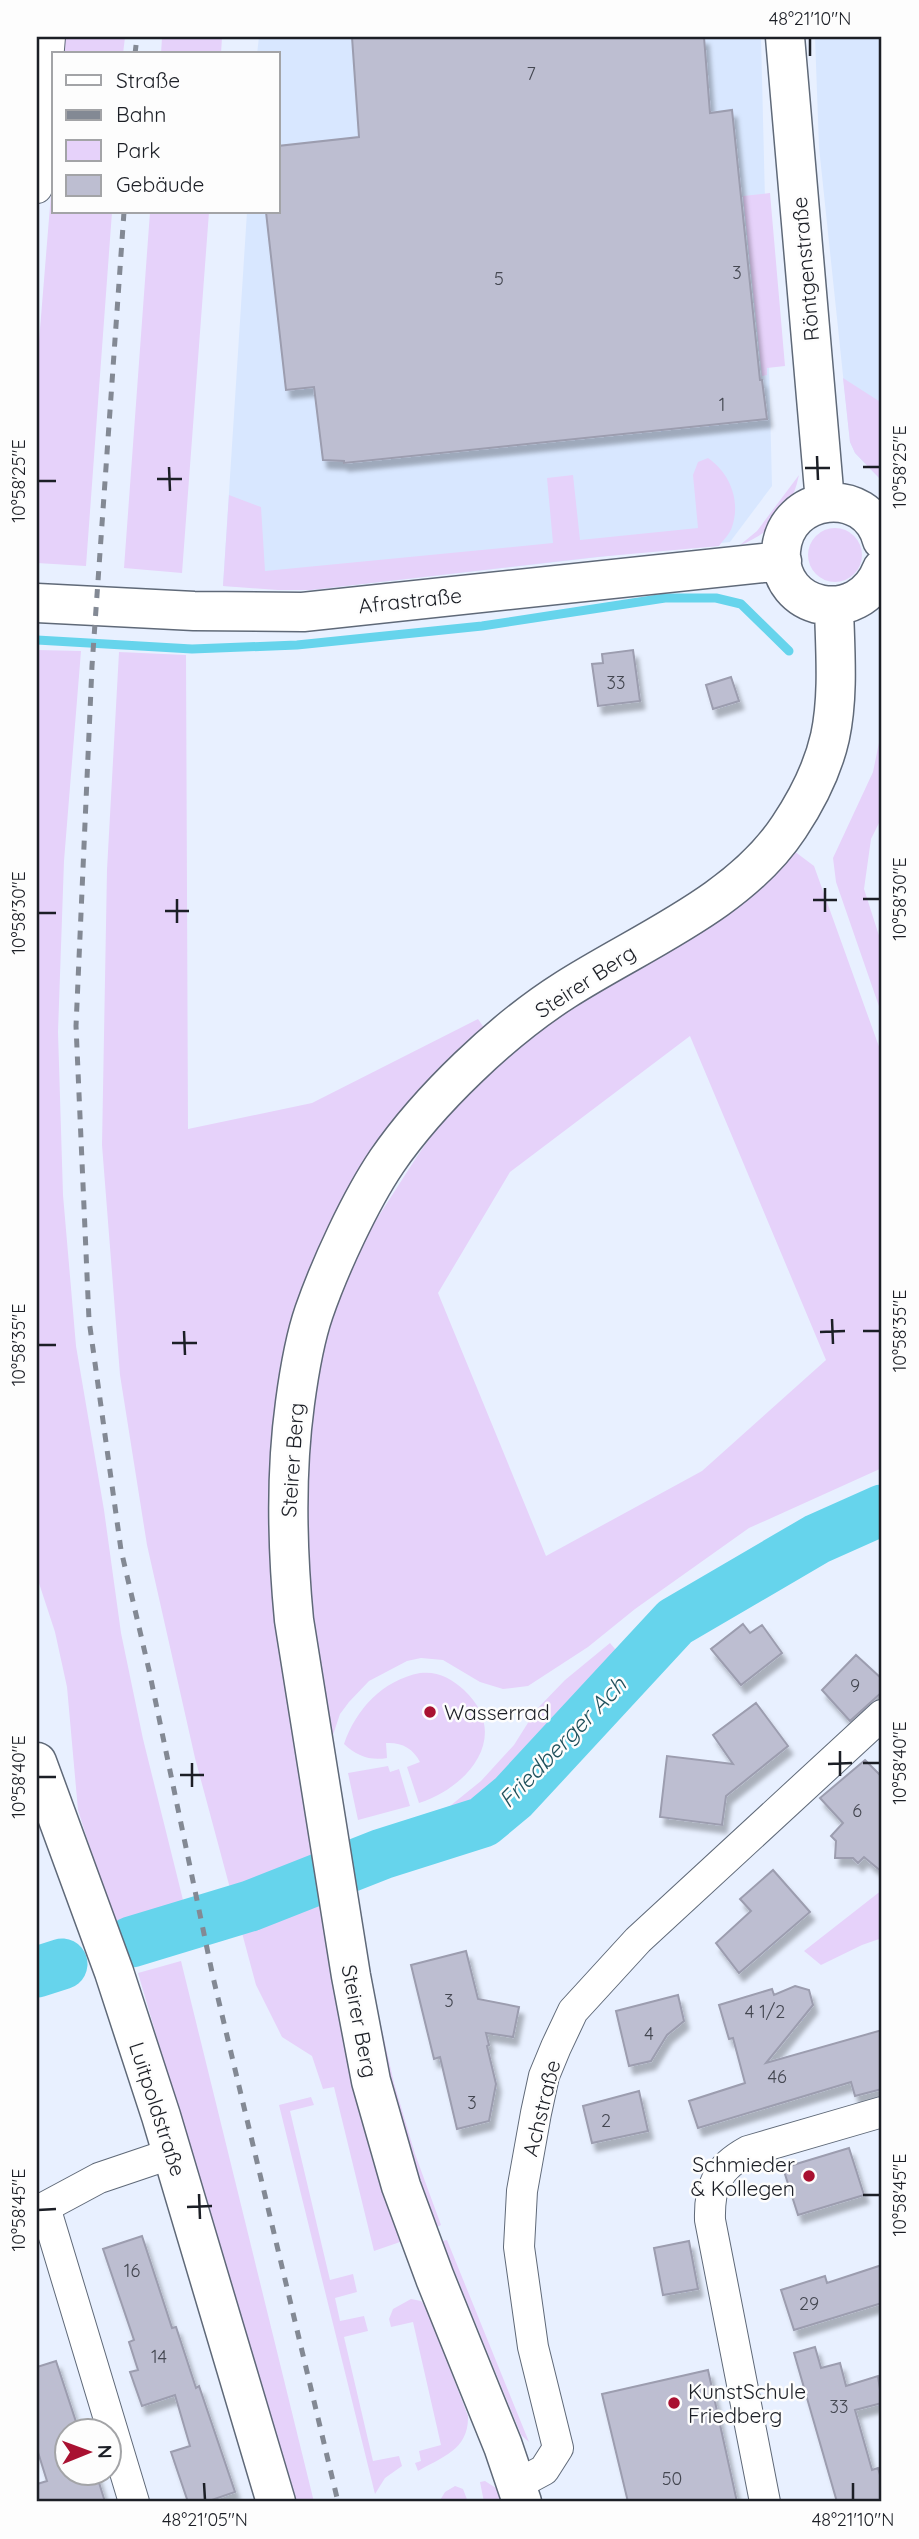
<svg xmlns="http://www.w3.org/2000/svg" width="919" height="2539" font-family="Quicksand,sans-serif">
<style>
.built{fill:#d8e7ff}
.green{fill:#e6d2fa;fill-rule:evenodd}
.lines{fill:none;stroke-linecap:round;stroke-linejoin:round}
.stream{stroke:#66d4ec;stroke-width:9}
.river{stroke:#66d4ec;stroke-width:51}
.building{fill:#bdbed1;stroke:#9c9daf;stroke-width:2;filter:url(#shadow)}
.street-casing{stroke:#5f6978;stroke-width:32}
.secondary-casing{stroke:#5f6978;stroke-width:41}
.street{stroke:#fff;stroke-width:30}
.secondary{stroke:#fff;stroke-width:38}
.rail{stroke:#838994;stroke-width:5;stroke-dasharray:9 9;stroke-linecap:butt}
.ticks{fill:none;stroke:#1c1f26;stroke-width:2.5}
.poi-dot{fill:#a91131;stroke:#fdfdfd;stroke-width:2.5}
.labels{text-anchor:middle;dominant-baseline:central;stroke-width:5;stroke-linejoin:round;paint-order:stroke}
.number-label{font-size:18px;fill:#444751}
.street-label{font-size:21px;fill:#1c1f26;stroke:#fdfdfd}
.poi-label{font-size:21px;fill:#1c1f26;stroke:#fdfdfd;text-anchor:start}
.water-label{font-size:23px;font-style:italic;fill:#22525d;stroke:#fdfdfd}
.neatline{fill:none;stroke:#1c1f26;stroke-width:2.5}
.ticks-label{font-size:18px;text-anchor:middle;fill:#1c1f26}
</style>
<defs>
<filter id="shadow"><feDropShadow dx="4.5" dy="8" stdDeviation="2" flood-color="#0004"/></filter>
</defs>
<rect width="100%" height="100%" fill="#e8f0ff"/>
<path class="built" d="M259,37H761L772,486L730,542L311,590L223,586L247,212H278V54H257Z
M815,37H882V481L855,453L850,442L819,147Z"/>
<path class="green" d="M64,37H125L123,54H63Z
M162,37H222L221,54H161Z
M54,157V212H112L86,566L37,563V366Z
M770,193L785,366L767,368V375L762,376L743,196Z
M150,212H209L182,573L124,568Z
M843,378L882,403V481L855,453L850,442Z
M708,458C730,473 741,501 732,527C730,534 723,540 719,546L597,557L311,590H278L223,586L229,495L261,507L265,571L553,543L547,478L573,475L580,540L698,528L693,475L698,462Z
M799,475C792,509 772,533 740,545L757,531Z
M808 555a27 27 0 1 1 54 0a27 27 0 1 1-54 0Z
M37,650L81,651L64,861L58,1032L63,1195L76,1346L104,1510L121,1633L143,1739L185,1908L116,1931L78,1810L67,1687L55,1632L37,1577Z
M119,652L186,655L188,1129L312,1103L478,1019L487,1032L359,1182L270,1534L295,1749L357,2102L372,2159L400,2242L374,2251L334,2087L323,2089L312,2056L282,2037L256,1985L195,1758L147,1545L120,1375L102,1145L107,870Z
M882,728V817L871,839L864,889L882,945V1015L836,882L833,858L873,772Z
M794,851L814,866L882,1055V1468L749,1528L635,1609L588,1647L528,1686L503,1689L480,1682L443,1660L421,1658L407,1661L369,1681L349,1702L340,1714L332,1738L319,1683L306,1559L304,1506L315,1384L328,1330L346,1280L369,1231L416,1158L440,1123L494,1069L528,1040ZM690,1036L826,1360L702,1471L546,1556L438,1293L510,1172Z
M610,1643L626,1662L488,1808L447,1825L385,1847L378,1830L450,1806L481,1781L514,1745L536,1710L565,1680Z
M420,1673C438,1671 451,1678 464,1690C512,1735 469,1787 419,1803L407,1767L420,1762C413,1748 401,1742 386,1743L387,1758C370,1761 357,1756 344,1744C356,1709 383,1680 420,1673Z
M388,1766L390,1772L399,1769L410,1806L358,1820L348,1773Z
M882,1890V1938L862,1945L821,1965L804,1951Z
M181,1961L314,2502H293L138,1973Z
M370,1977L394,2083L415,2154L441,2225L437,2227L411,2155L390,2084Z
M311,2097L314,2105L290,2111L330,2280L353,2274L357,2292L335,2298L340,2321L364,2316L368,2331L344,2337L373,2461L399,2456L402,2466L385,2478L375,2494L279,2105Z
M447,2240L529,2442L521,2435L442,2241Z
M411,2299L421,2301L427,2309L468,2416C469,2450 442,2457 418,2471L415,2463L421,2461L419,2451L441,2445L413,2322L391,2327L389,2319L393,2309Z
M485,2481L496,2488L502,2502H484L480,2482Z
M455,2486L463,2489L468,2502H439L445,2492Z"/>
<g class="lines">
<path class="stream" d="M37,640L192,649L297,645L482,626L665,598H716L741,604L789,651"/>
<path class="river" d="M131,1942L250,1906L382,1854L483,1822L513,1797L675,1622L817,1539L882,1510
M37,1972L62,1964"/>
</g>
<path class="building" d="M352,37H704L710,113L732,110L760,380H762L767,419L344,463V461L323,460L314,387L286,390L266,212H278V146L359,137Z
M633,650L640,701L598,706L592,664L603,663L602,654Z
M731,677L739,701L713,709L706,685Z
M743,1624L750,1633L762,1625L782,1653L741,1685L711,1649Z
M856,1655L882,1679V1692L850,1721L822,1690Z
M756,1703L788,1746L726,1796L722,1825L660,1817L667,1756L733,1764L713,1735Z
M865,1760L882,1777V1872L864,1857L858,1863L853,1858H835L836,1841L831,1836L843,1823L820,1798Z
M773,1870L810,1912L739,1973L716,1943L751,1911L740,1899Z
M466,1951L478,1999L519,2007L513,2037L486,2033L489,2045L487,2046L496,2084L489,2121L457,2129L440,2057L434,2059L411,1965Z
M795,1986L809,1990L813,2005L766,2063L882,2030V2089L855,2096L851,2082L698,2128L689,2101L745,2083L733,2038L729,2039L719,2005L772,1989L774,1995Z
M678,1995L684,2021L667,2035L651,2061L629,2066L616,2011Z
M639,2091L648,2131L592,2143L583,2106Z
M849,2148L864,2195L798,2215L783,2168Z
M142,2236L172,2328L176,2327L196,2388L199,2386L235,2492L206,2502H188L171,2452L190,2446L175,2395L142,2406L130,2372L138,2370L129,2342L134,2340L103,2249Z
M689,2241L698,2289L663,2295L654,2248Z
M882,2265V2303L794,2330L781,2290L825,2276L827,2283Z
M815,2347L821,2368L840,2363L846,2386L878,2376L882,2403L855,2410L872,2470L878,2468L882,2482V2502H837L794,2353Z
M56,2361L77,2425L66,2429V2473H96L105,2502H37V2484L47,2481L37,2449V2367Z
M708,2370L737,2502H628L602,2394Z"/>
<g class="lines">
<g class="street-casing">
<path id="street" d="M37,188L50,37
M516,2485L544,2470L558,2448L533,2347L519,2247L522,2191L536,2113L544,2076L556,2047L573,2011L638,1940L882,1715
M134,2502L45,2207L99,2178L173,2153
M765,2502L710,2220C709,2186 717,2168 748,2151L882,2112"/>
</g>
<g class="secondary-casing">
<path id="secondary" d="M785,37L825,502
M882,540C867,484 785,493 781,551C777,611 859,628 882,569
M37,603L194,611L303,612L782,561
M37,1762L114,1972L161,2116L276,2502
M522,2502L503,2446L435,2278L401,2186L371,2081L351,1976L294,1620C287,1547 285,1476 295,1403C299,1373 304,1341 314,1312C330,1266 360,1201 387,1161C429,1100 502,1030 565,990C640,942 739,903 789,827C807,800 823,768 830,737C839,695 835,649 834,607"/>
</g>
<use href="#street" class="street"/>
<use href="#secondary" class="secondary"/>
<path class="rail" d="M135,54L137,37
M124,212L92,666L76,1026L89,1320L121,1550L149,1670L213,1977L338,2502"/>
</g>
<path class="ticks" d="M810,38V56M817,456L818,480M169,467L170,491M863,467H880M805,468H830M157,479H182M38,481H56M825,888V912M177,899V923M863,899H880M813,900H837M165,911H189M38,913H56M832,1319L833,1344M184,1331L185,1355M863,1331H880M820,1332L845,1331M172,1343H197M38,1345H56M840,1751V1776M192,1763V1787M863,1763H880M828,1764L852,1763M180,1775H204M38,1777H56M199,2194L200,2219M863,2195H880M187,2207L212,2206M38,2210L56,2209M204,2483L205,2500M853,2483V2500"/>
<g class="poi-dot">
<circle cx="430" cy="1712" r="7"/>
<circle cx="809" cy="2176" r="7"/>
<circle cx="674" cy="2403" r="7"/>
</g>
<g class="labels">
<g class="number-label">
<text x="531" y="73">7</text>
<text x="737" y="272">3</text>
<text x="499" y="278">5</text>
<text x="722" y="404">1</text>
<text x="616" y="682">33</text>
<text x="855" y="1685">9</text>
<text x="857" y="1810">6</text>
<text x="449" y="2000">3</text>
<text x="765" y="2011">4 1/2</text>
<text x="649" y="2033">4</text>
<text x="777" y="2076">46</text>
<text x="472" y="2102">3</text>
<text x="606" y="2120">2</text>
<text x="132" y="2270">16</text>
<text x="809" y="2303">29</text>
<text x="159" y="2356">14</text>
<text x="839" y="2406">33</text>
<text x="672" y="2478">50</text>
</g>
<g class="street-label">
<text transform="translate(805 269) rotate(-95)">Röntgenstraße</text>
<text transform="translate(410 600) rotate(-6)">Afrastraße</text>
<text transform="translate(585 981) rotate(-33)">Steirer Berg</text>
<text transform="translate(292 1460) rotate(-86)">Steirer Berg</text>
<text transform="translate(360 2021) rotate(79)">Steirer Berg</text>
<text transform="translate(541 2108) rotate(-76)">Achstraße</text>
<text transform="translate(158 2109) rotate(72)">Luitpoldstraße</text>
</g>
<g class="poi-label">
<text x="444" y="1712">Wasserrad</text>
<text x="795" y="2164" text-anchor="end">Schmieder<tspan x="795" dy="24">&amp; Kollegen</tspan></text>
<text x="688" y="2391">KunstSchule<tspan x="688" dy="24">Friedberg</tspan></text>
</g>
<g class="water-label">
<text transform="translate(562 1742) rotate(-46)">Friedberger Ach</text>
</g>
</g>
<rect width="919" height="2539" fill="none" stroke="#fdfdfd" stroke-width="77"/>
<rect x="52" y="52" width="228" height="161" fill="#fdfdfd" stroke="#a3a4a7" stroke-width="2"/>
<rect x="66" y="75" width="35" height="10" fill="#ffffff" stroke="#a3a4a7" stroke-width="2"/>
<text x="116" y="88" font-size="21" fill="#1c1f26">Straße</text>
<rect x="66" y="110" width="35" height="10" fill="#838994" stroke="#a3a4a7" stroke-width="2"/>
<text x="116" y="122" font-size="21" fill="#1c1f26">Bahn</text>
<rect x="66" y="140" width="35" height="21" fill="#e6d2fa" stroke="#a3a4a7" stroke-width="2"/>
<text x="116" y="158" font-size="21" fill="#1c1f26">Park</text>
<rect x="66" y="175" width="35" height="21" fill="#bdbed1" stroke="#a3a4a7" stroke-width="2"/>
<text x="116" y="192" font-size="21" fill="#1c1f26">Gebäude</text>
<g transform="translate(88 2452) rotate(89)"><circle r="33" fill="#fdfdfd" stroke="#a3a4a7" stroke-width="2"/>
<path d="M0-5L12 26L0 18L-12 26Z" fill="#a91131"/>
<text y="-10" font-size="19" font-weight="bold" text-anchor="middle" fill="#1c1f26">N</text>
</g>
<rect x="38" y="38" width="842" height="2462" class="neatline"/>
<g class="ticks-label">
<text x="810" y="25">48°21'10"N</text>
<text transform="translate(900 467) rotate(-90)" y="6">10°58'25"E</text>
<text transform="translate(19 481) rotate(-90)" y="6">10°58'25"E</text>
<text transform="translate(900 899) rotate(-90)" y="6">10°58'30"E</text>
<text transform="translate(19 913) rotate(-90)" y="6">10°58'30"E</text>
<text transform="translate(900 1331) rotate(-90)" y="6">10°58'35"E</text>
<text transform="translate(19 1345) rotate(-90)" y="6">10°58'35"E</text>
<text transform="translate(900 1763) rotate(-90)" y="6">10°58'40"E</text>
<text transform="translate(19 1777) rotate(-90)" y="6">10°58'40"E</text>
<text transform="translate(900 2195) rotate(-90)" y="6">10°58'45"E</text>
<text transform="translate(19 2210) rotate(-90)" y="6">10°58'45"E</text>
<text x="205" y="2526">48°21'05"N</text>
<text x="853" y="2526">48°21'10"N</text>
</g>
</svg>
